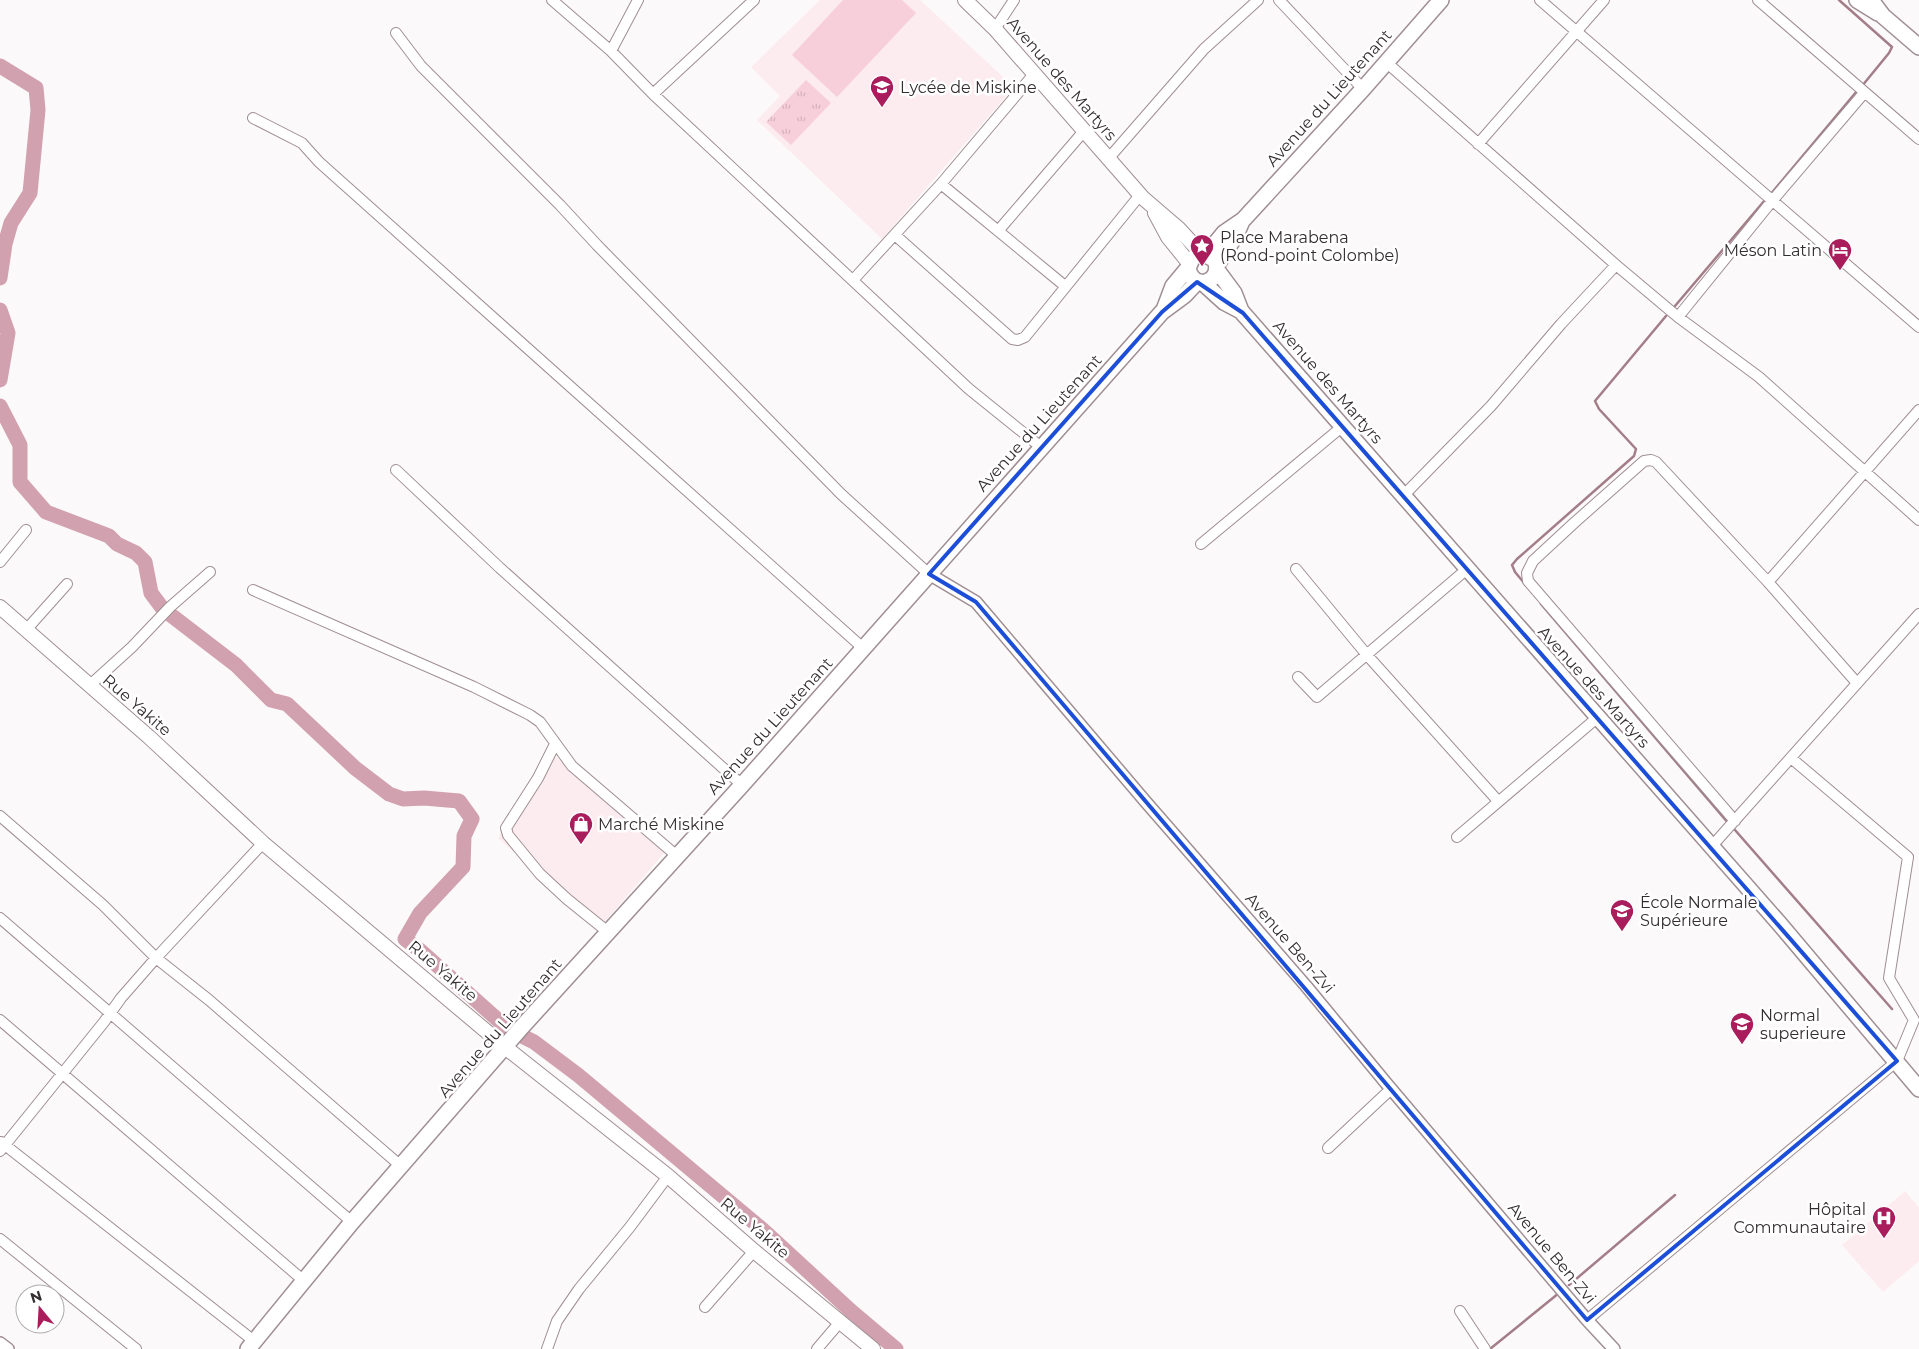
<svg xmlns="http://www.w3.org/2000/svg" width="1919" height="1349" font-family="Montserrat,sans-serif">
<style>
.built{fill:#fcecf0}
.grass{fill:#f7cfda}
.park{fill:url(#park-tufts)}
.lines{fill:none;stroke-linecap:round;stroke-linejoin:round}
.stream{stroke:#a37e89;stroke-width:2.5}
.river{stroke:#d2a1af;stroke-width:15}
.minor-casing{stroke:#9f8e92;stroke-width:12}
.tertiary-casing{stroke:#9f8e92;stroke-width:14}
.secondary-casing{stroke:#9f8e92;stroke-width:16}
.primary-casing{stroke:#9f8e92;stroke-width:18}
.minor{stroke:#fff;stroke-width:10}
.tertiary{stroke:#fff;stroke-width:11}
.secondary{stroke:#fff;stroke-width:14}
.primary{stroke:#fff;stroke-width:15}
.marked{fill:none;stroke:#1d4ed8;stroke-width:4;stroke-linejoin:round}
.labels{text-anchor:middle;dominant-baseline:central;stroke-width:5;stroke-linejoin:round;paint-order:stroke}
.street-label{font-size:16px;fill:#342d2f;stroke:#fff}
.poi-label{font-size:16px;fill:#342d2f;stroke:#fff;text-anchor:start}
</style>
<defs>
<pattern id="park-tufts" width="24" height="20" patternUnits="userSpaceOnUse" patternTransform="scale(1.25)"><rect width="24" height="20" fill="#f7cfda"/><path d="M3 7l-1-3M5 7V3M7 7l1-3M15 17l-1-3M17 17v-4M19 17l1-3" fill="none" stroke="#d4b2bb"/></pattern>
</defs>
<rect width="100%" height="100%" fill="#fcf9fa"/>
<path class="built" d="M820,0H920L1014,87L882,239L757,120L780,96L751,67Z
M550,752L665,852L600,927L498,838Z
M1905,1191L1919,1208V1261L1883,1292L1842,1245Z"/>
<path class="grass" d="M843,0H902L916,13L837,97L792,55Z"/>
<path class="park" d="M806,80L831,103L791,145L766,122Z"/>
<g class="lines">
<path class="stream" d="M1839,0L1892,47L1889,53L1862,86
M1770,195L1857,91
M1675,306L1765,200
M1525,584L1515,572L1512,565L1517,559L1634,456L1636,449L1599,409L1595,401L1666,316
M1541,604L1729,824
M1735,830L1892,1009
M1569,1285L1675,1195
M1490,1349L1559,1293"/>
<path class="river" d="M0,66L36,88L38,110L30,193L11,223L5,244L0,278
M0,310L8,333L0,380
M0,406L20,445V482L46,512L109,536L117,544L136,553L145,562L151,593L163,609L236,665L271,700L287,704L355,768L389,794L403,799L424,798L459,801L472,819L464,836L463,867L420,913L405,939L422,952L508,1029L534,1042L578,1075L762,1229L851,1311L896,1349"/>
<g class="minor-casing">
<path id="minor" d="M552,0L611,51L653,94L969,389L1041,447
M1279,0L1363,89
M1540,0L1919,327
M1758,0L1919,139
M995,29L1014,0
M396,33L421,66L560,205L597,245L841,494L929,574
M611,51L638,0
M1386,62L1616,265L1678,317L1759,377L1919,520
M653,94L754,0
M253,118L302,143L319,162L863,648
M1478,144L1604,0
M1108,159L1204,49L1258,0
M941,184L1065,286
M998,231L1084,131
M895,235L1012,339L1018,340L1025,337L1140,195
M853,280L941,184L1034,74
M1678,317L1772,201L1864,93
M396,470L500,568L742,785
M1403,496L1491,406L1561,324L1616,265
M1201,544L1343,426
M0,562L26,530
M1296,569L1367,655L1498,801
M1768,582L1919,410
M253,590L474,687L530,715L540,722L572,766L677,856
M26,630L67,584
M1298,677L1317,697L1467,569
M89,686L132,647L170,607L210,572
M555,744L538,778L506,828L508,835L540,874L567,899L608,932
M0,816L103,905L156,958L209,1000L402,1167
M1735,821L1528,581L1527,573L1533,561L1574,523L1644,461L1651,460L1656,462L1768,582L1857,683
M1457,837L1598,717
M1712,846L1919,614
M0,918L352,1222
M0,1020L304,1281
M1,1142L254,1341
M1328,1148L1391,1089
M0,1151L104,1022L121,998L156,958L263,843
M0,1239L136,1349
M705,1307L754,1251
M1460,1311L1485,1349
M1587,1320L1897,1061L1914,1020L1889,978L1908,857L1791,758
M547,1349L557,1321L579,1289L630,1227L668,1176
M817,1349L840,1322"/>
</g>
<g class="tertiary-casing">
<path id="tertiary" d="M929,574L976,602L1145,801L1306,986L1386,1083L1587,1320L1614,1349
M0,1343L8,1349"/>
</g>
<g class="secondary-casing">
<path id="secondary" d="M965,0L995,29L1143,198L1178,228L1202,254
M1155,213L1168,237L1189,263
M0,607L149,737L263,843L505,1047L668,1176L754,1251L873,1349"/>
</g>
<g class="primary-casing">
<path id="primary" d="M1857,0L1878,13
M1871,0L1883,16L1919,47
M1206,255L1224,233L1243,220L1363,89L1441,0
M1217,265L1236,235L1242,221
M1217,270L1234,293L1241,311L1778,922L1919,1089
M1203,283L1224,302L1241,311
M1164,310L1173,286L1188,268L1192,259L1196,256L1206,255L1215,260C1224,282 1193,293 1188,268
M248,1349L352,1222L520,1029L742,785L1162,312L1185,295L1197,282"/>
</g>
<use href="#minor" class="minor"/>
<use href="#tertiary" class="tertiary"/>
<use href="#secondary" class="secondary"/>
<use href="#primary" class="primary"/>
</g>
<path class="marked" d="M1197,282L1243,313L1897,1061L1587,1320L976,602L929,574L1162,312Z"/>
<defs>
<g id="school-pin" transform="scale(1.25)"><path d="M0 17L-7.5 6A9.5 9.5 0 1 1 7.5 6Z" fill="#aa1d5c" stroke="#fff"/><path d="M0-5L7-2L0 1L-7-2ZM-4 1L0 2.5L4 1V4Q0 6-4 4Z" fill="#fff"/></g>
<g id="sight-pin" transform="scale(1.25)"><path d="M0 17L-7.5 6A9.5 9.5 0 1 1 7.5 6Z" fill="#aa1d5c" stroke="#fff"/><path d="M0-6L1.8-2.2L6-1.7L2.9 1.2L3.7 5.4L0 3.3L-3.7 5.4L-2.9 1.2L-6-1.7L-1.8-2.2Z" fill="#fff"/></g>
<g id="hotel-pin" transform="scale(1.25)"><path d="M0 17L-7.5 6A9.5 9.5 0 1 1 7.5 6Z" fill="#aa1d5c" stroke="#fff"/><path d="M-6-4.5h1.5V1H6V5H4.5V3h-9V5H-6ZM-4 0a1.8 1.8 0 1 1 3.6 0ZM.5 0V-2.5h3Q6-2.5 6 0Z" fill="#fff"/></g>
<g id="shop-pin" transform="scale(1.25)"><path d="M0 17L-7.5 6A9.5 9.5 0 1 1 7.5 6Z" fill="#aa1d5c" stroke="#fff"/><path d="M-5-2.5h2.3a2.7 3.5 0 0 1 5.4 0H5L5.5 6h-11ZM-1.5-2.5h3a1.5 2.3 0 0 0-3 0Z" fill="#fff"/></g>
<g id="hospital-pin" transform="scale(1.25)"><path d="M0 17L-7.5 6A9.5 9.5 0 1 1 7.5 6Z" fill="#aa1d5c" stroke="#fff"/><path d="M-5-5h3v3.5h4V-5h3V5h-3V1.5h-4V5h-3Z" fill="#fff"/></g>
</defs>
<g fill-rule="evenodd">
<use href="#school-pin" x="882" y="87"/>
<use href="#sight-pin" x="1202" y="246"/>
<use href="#hotel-pin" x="1840" y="250"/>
<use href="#shop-pin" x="581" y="824"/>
<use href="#school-pin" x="1622" y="911"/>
<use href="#school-pin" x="1742" y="1024"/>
<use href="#hospital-pin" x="1884" y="1218"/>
</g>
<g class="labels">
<g class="street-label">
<text transform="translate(1062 79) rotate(49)">Avenue des Martyrs</text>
<text transform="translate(1329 98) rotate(-48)">Avenue du Lieutenant</text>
<text transform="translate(1328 382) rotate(49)">Avenue des Martyrs</text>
<text transform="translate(1039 423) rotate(-48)">Avenue du Lieutenant</text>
<text transform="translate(1594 687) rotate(48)">Avenue des Martyrs</text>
<text transform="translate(137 705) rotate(41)">Rue Yakite</text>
<text transform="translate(770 726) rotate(-48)">Avenue du Lieutenant</text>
<text transform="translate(1290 943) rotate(49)">Avenue Ben-Zvi</text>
<text transform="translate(443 971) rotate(40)">Rue Yakite</text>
<text transform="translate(500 1028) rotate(-49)">Avenue du Lieutenant</text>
<text transform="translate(755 1228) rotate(40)">Rue Yakite</text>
<text transform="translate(1552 1253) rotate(50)">Avenue Ben-Zvi</text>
</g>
<g class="poi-label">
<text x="900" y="87">Lycée de Miskine</text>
<text x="1220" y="237">Place Marabena<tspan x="1220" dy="18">(Rond-point Colombe)</tspan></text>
<text x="1822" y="250" text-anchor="end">Méson Latin</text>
<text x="598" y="824">Marché Miskine</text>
<text x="1640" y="902">École Normale<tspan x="1640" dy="18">Supérieure</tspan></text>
<text x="1760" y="1015">Normal<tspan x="1760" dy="18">superieure</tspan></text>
<text x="1866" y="1209" text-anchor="end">Hôpital<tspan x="1866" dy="18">Communautaire</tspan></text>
</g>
</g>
<g transform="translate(40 1309) rotate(342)"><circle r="24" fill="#ffffff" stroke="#aeabac"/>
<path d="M0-4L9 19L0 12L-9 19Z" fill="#aa1d5c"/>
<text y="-8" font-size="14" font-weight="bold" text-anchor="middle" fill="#342d2f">N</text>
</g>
</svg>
